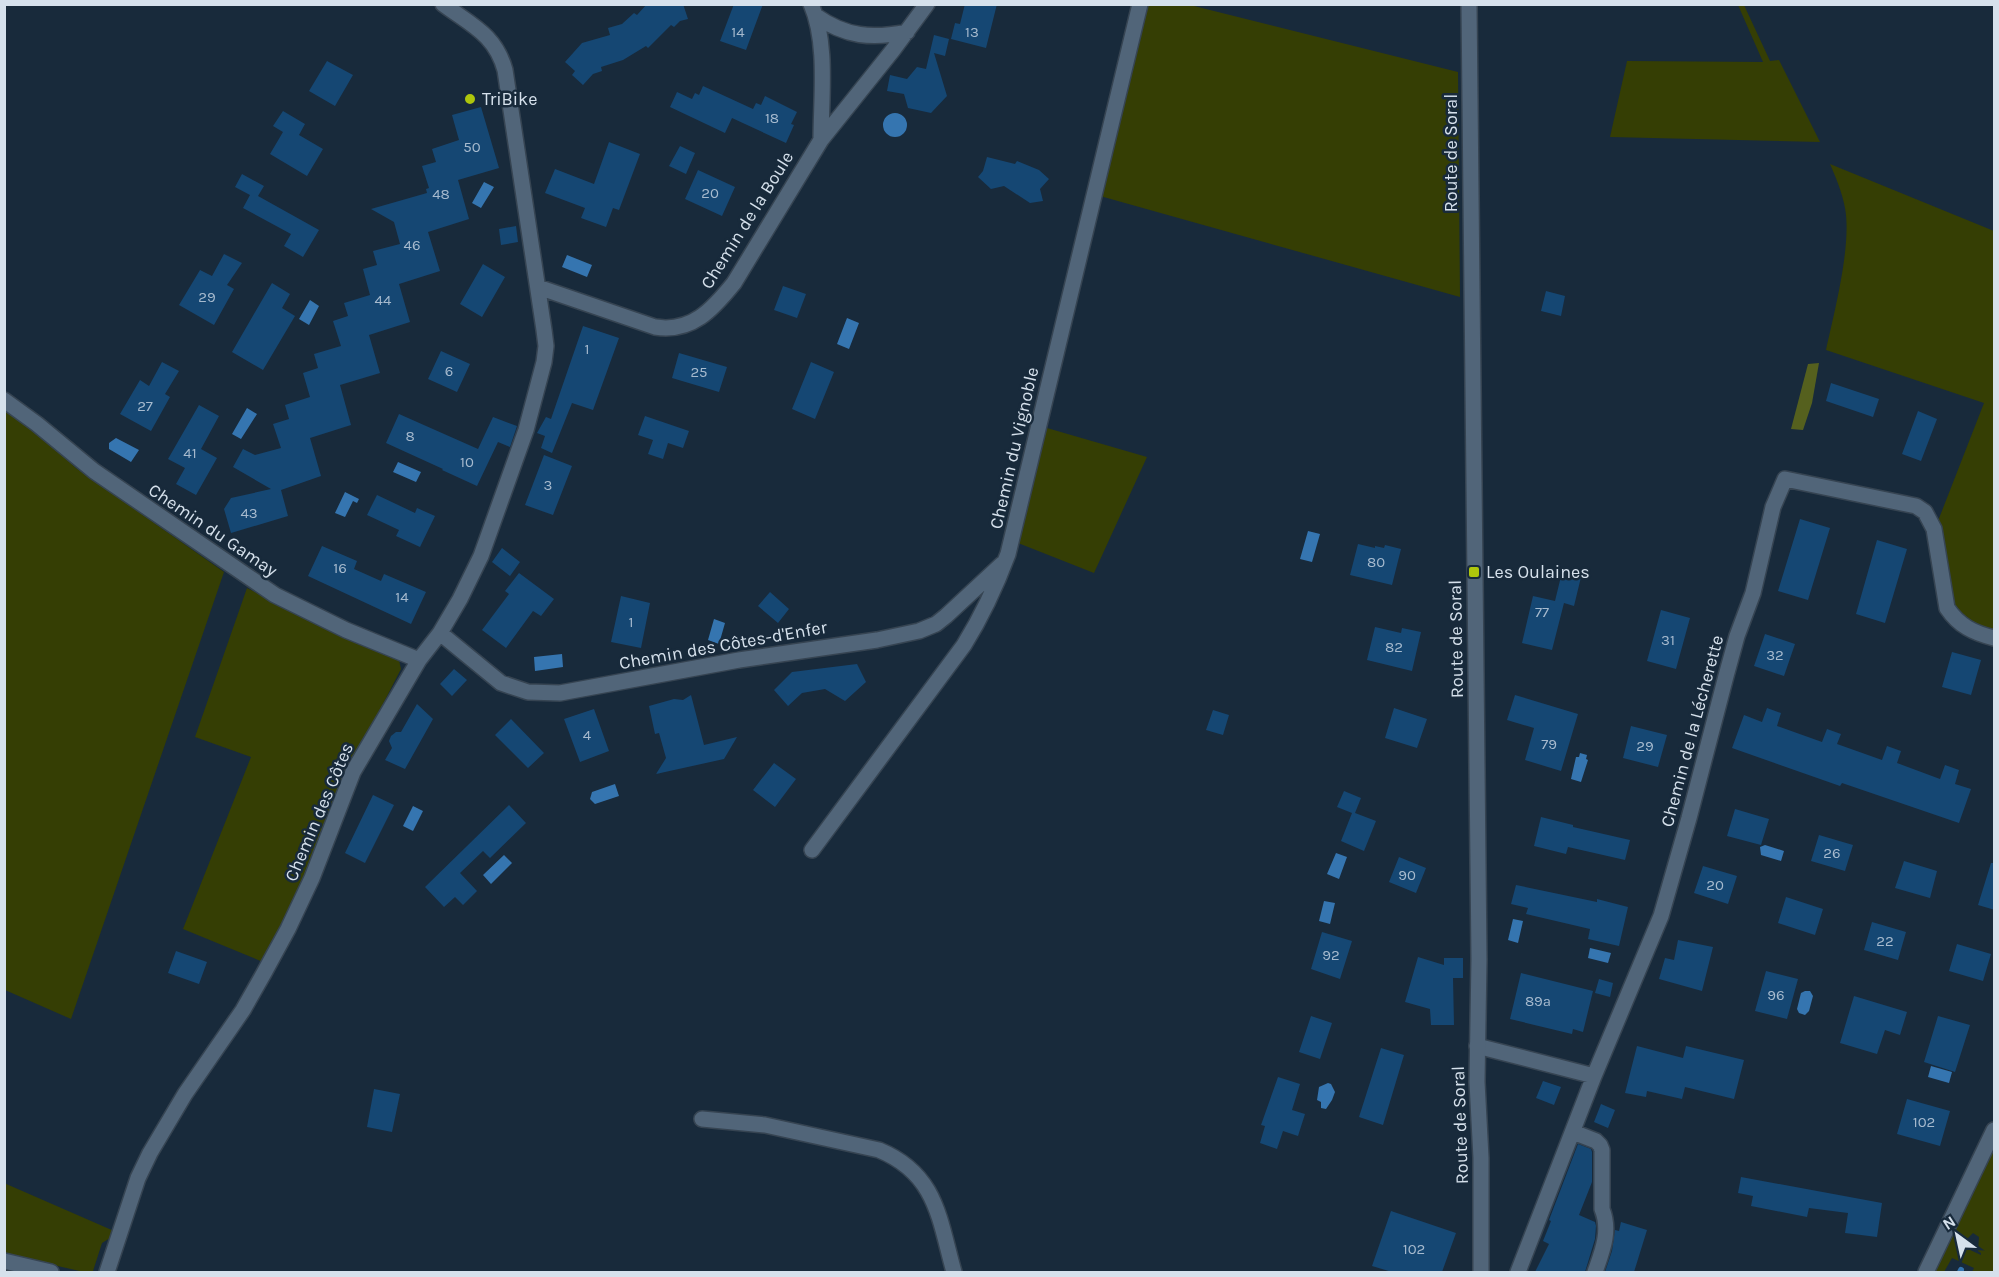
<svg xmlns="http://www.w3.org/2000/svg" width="1999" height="1277" font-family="Karla,sans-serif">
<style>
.green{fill:#353e04;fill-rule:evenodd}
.forest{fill:#55601e}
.water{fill:#3575b0}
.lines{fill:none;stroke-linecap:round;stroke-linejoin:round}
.stream{stroke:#3575b0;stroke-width:6}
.building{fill:#154773}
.minor-casing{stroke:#364452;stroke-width:18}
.tertiary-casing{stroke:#364452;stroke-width:18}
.minor{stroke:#516579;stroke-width:15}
.tertiary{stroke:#516579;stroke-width:15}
.poi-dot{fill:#aec60c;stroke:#182a3b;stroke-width:2}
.labels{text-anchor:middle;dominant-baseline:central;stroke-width:5;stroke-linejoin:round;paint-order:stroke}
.number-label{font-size:15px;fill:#a6bace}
.poi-label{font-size:18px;fill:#d6e1ec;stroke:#182a3b;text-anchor:start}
.street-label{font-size:18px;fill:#d6e1ec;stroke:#182a3b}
</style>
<rect width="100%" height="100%" fill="#182a3b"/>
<path class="green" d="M1146,5H1190L1458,72L1460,297L1100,196Z
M1744,5L1770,61L1779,60L1820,142L1610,137L1627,61L1763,62L1738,5Z
M1830,164L1994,231V630L1973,624L1960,616L1951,599L1938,521L1984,403L1826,350C1834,313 1852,245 1845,208C1842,192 1836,178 1830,164Z
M4,401L76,468L224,572L71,1019L5,990Z
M1047,428L1147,457L1094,573L1018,543Z
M247,588L342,636L399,660L401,669L350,768L308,876L263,962L183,929L251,757L195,737Z
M1994,1140V1272H1972L1974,1268L1952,1258L1944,1272H1931ZM1973,1233L1979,1237L1978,1251L1981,1253V1255L1957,1244L1958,1242L1962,1244Z
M4,1183L114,1231L110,1238L102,1243L93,1271L84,1272L5,1254Z"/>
<path class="forest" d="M1819,363L1812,403L1803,430L1791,429L1808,364Z"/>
<path class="water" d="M883 125a12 12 0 1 1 24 0a12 12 0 1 1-24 0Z
M484,182L494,187L481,208L472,203Z
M567,255L592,265L587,277L562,267Z
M310,300L319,306L309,325L299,319Z
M847,318L859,323L849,349L837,344Z
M247,408L257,414L241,439L232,434Z
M116,438L139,450L131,462L109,449V443Z
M398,462L421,472L416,482L393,472Z
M345,492L359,499L357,503L353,501L345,517L335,513Z
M1308,531L1320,534L1312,562L1300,559Z
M714,619L725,623L719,644L708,640Z
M562,654L563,667L535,671L534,657Z
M1580,753L1587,755L1586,759L1588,760L1581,782L1571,779L1576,757H1579Z
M615,784L619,796L595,804L590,799L592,792Z
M413,806L423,811L413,831L403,826Z
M1765,845L1784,851L1781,861L1761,855L1760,847Z
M1336,853L1347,857L1339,879L1327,874Z
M504,855L512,863L491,884L483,875Z
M1324,901L1335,903L1330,924L1319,921Z
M1513,919L1523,921L1518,943L1508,940Z
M1590,948L1611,953L1608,963L1588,958Z
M1805,991H1810L1813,996L1809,1011L1805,1015L1799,1013L1797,1009L1801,993Z
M1931,1066L1952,1072L1949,1083L1928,1077Z
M1328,1083L1331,1084L1335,1092L1332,1100L1326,1109L1321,1108V1102L1317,1100L1319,1087Z"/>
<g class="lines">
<path class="stream" d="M1960,1272L1961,1270"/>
</g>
<path class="building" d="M647,4H683L688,19L680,21L674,27L671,25L648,48L646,46L623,60L601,67L602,71L593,74L583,85L572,75L575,71L565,62L582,43L610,35L608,28L622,24L634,13L637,15Z
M734,4H763L746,50L720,41Z
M965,4H997L986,48L951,39L955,23L960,24Z
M934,35L949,39L945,56L934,53L947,96L931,113L908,108L904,94L887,91L890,75L907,79L917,67L926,69Z
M327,61L353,75L335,106L309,91Z
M703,86L753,109L756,103L761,105L765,96L797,112L791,124L794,125L786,143L732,118L725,133L670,107L677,92L692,99L695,93L699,95Z
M481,107L499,168L458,180L469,219L428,232L440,271L399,284L410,322L369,335L380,373L340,385L351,425L310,438L321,476L281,490L288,516L231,533L224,509L231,498L271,489L233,467L243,449L255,455L281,448L273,424L289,419L285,405L310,397L303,373L318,368L314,354L341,346L333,321L348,316L344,303L370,295L363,269L377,265L373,251L400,244L394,222L371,209L427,193L426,189L429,188L422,166L436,162L432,149L459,140L452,115Z
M283,111L305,124L299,135L323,149L307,176L270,154L283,132L273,126Z
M609,142L640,154L619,210L613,208L606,227L581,218L585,208L545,193L555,169L594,184Z
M680,146L695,153L686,174L669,166Z
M987,157L1015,164L1017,161L1039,170L1049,179L1040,189L1043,201L1030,203L1004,186L991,189L978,177L983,171Z
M698,170L735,187L722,216L685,199Z
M242,174L264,186L258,196L319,230L303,257L284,246L291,234L243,208L250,195L235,187Z
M516,226L518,242L501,245L499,229Z
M224,254L242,263L227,285L234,289L214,325L179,305L200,270L212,276Z
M483,264L505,277L482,317L460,304Z
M272,283L290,294L282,308L295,316L263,370L232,352Z
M783,286L806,294L797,318L774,310Z
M1546,291L1565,296L1561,316L1541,311Z
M583,326L619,338L593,410L572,403L552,453L541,448L545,436L537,433L546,417L551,419Z
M441,351L470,364L457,392L428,379Z
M679,353L727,367L719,392L672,378Z
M162,362L179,371L165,394L170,397L151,431L120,414L140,380L149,386Z
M811,362L834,372L815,419L792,409Z
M1831,383L1879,399L1873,417L1826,401Z
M199,405L219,416L201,449L217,458L196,495L176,484L185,468L168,459Z
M1918,411L1937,419L1921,461L1902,454Z
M399,414L478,449L493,417L517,426L510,447L498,442L477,486L442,470L443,469L386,443Z
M645,416L689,431L683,448L668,443L663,459L648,454L653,440L638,435Z
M544,455L572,466L553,515L525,505Z
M377,495L415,513L417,508L435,516L420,547L396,536L399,530L367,515Z
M1800,519L1830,528L1808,600L1778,591Z
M1877,540L1907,549L1885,623L1856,614Z
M1358,544L1375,548V546L1384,548L1385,545L1401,549L1392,585L1350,575Z
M322,546L357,561L354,569L381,581L384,574L426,592L411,624L308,576Z
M502,548L520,562L510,576L492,562Z
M1563,568L1582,573L1574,606L1564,603L1552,650L1522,643L1533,596L1555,601Z
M519,573L554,599L541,616L533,611L506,648L482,630L509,594L505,591Z
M770,592L789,609L778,623L758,606Z
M621,596L650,603L641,648L611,642Z
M1661,610L1690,618L1676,669L1647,661Z
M1375,627L1401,633L1402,628L1421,632L1412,671L1367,660Z
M1765,634L1795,644L1784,676L1754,666Z
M1952,652L1981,660L1971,695L1942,687Z
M857,664L866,682L845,701L825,689L802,693L788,706L774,690L792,672Z
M454,669L467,680L452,696L440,684Z
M691,695L704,745L737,737L724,759L656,774L666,758L659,733L655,734L649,706L674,699L683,700Z
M1515,695L1578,714L1561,771L1525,760L1534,728L1507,720Z
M417,704L433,719L405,769L385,760L392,748L389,741L391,736L396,732H401Z
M1394,708L1427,719L1417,748L1385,738Z
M1767,708L1781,713L1777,726L1822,742L1827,729L1841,734L1837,744L1882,760L1887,746L1901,751L1897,763L1940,779L1945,765L1959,770L1955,784L1971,789L1959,823L1842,783L1840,786L1732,748L1744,715L1762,722Z
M594,709L609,751L580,762L564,719Z
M1213,710L1229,715L1223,735L1206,730Z
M511,719L544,753L528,768L495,735Z
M1631,726L1667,735L1658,767L1623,758Z
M774,763L796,779L775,807L753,790Z
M1344,791L1361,798L1355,813L1376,821L1364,851L1341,841L1352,813L1337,807Z
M373,795L394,805L365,863L345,853Z
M509,805L526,823L490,858L483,851L460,873L477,891L463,905L455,897L444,907L425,887Z
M1735,809L1769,819L1761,845L1727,836Z
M1541,817L1573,825V827L1630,840L1625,860L1568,847L1566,854L1534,846Z
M1819,835L1853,845L1845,871L1811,861Z
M1399,857L1426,868L1416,893L1389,882Z
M1904,861L1937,871L1930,898L1895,888Z
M1991,863H1995V910L1978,905Z
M1703,866L1737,876L1728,904L1694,893Z
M1516,885L1597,902V899L1628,907L1619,946L1588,939L1590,929L1526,914L1528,908L1511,904Z
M1786,897L1823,909L1815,935L1778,923Z
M1872,922L1906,932L1898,960L1864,950Z
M1322,932L1352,941L1340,979L1311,969Z
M1678,940L1713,947L1702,991L1659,979L1665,958L1674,960Z
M1957,944L1991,954L1983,981L1949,971Z
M176,951L207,962L199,984L168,973Z
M1418,957L1444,965V958H1463V978H1453L1454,1025H1431L1430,1009L1405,1002Z
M1766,971L1798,979L1787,1019L1755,1011Z
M1521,973L1593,991L1583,1032L1573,1029L1572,1034L1510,1019Z
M1599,979L1613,983L1610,997L1595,993Z
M1854,996L1907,1012L1900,1035L1885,1030L1877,1054L1840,1043Z
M1311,1016L1332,1023L1320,1059L1299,1052Z
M1938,1016L1970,1025L1955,1072L1924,1062Z
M1637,1046L1683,1058L1686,1046L1744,1060L1734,1099L1685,1087L1682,1099L1647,1091L1646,1097L1625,1093Z
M1381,1048L1404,1055L1383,1125L1359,1117Z
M1278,1077L1300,1084L1292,1110L1305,1114L1298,1136L1283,1131L1277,1149L1260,1143L1265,1126L1261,1125Z
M1543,1081L1561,1087L1554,1105L1536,1098Z
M374,1089L400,1094L392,1132L367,1127Z
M1907,1099L1950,1111L1940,1146L1897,1134Z
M1601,1104L1615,1110L1608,1128L1594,1122Z
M1578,1144L1591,1149L1592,1152V1182L1579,1215L1595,1222L1596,1226L1595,1239L1585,1272H1535L1549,1244L1543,1241L1551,1221L1549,1220Z
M1741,1177L1882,1203L1877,1237L1845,1233L1848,1213L1809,1208L1807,1217L1751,1206L1753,1196L1738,1193Z
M1391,1211L1456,1233L1442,1272H1392L1372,1266Z
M1621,1222L1647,1230L1634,1272H1605L1612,1251L1615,1230L1619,1231Z"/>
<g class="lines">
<g class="minor-casing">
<path id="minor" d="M811,4C828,43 821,98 821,140
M816,16C846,37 872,39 907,32
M538,287L655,327C692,333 713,309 734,283L821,140L893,50L927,4
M4,400L37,424L94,471L275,595L346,630L419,660
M440,633L501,683L528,692L560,693L739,660L877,640L919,631L936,624L946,616L1002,564
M812,850L964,645C982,616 996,586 1008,554L1140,4
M1477,1046L1594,1076
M702,1119L765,1125L879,1150C937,1174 939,1219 954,1272
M1573,1132L1596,1141L1600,1145L1602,1150V1209C1611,1231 1602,1252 1595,1272
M4,1261L51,1272
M107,1272L138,1178L150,1153L185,1094L243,1010L264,973L288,929L312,878L353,772L419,660L440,633L460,599L481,556L526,430L544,362L546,346L544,330L505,70C495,34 471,25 443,4
M1518,1272L1594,1076L1661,916L1689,818L1726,676L1737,636L1753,593L1773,507L1785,479L1916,506L1925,512L1934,529L1947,608C1959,626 1974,633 1994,638
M1926,1272L1994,1130"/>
</g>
<g class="tertiary-casing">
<path id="tertiary" d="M1469,4L1479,959L1477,1082L1481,1158V1272"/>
</g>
<use href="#minor" class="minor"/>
<use href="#tertiary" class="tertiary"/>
</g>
<g class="poi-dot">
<circle cx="470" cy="99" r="6"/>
<rect x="1468" y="566" width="12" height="12" rx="3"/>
</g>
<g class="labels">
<g class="number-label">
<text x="738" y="32">14</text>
<text x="972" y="32">13</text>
<text x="772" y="118">18</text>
<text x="472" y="147">50</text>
<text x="710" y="193">20</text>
<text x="441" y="194">48</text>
<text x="412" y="245">46</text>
<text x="207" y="297">29</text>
<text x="383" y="300">44</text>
<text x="587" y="349">1</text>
<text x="449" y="371">6</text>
<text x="699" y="372">25</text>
<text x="145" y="406">27</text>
<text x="410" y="436">8</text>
<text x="190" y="453">41</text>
<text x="467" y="462">10</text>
<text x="548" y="485">3</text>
<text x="249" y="513">43</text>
<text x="1376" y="562">80</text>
<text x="340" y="568">16</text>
<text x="402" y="597">14</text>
<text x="1542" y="612">77</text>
<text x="631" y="622">1</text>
<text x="1668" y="640">31</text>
<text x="1394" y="647">82</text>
<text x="1775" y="655">32</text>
<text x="587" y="735">4</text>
<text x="1549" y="744">79</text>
<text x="1645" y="746">29</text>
<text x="1832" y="853">26</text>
<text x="1407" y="875">90</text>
<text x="1715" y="885">20</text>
<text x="1885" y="941">22</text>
<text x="1331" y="955">92</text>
<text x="1776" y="995">96</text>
<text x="1538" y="1001">89a</text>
<text x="1924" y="1122">102</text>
<text x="1414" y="1249">102</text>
</g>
<g class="poi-label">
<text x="482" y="99">TriBike</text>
<text x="1486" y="572">Les Oulaines</text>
</g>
<g class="street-label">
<text transform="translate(1451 153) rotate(-90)">Route de Soral</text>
<text transform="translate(747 220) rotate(-58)">Chemin de la Boule</text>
<text transform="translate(1014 448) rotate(-77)">Chemin du Vignoble</text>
<text transform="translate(213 530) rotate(34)">Chemin du Gamay</text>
<text transform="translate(1456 639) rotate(-91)">Route de Soral</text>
<text transform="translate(723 645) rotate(-10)">Chemin des Côtes-d'Enfer</text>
<text transform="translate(1692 731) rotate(-75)">Chemin de la Lécherette</text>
<text transform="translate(319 812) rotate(-67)">Chemin des Côtes</text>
<text transform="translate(1460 1125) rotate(-92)">Route de Soral</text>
</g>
</g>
<rect width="1999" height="1277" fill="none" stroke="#d6e1ec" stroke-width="12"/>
<g transform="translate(1957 1235) rotate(327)" stroke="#182a3b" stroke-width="4.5" paint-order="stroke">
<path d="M0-4.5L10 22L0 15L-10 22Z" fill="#d6e1ec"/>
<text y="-9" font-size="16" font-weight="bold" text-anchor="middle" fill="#d6e1ec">N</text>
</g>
</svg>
